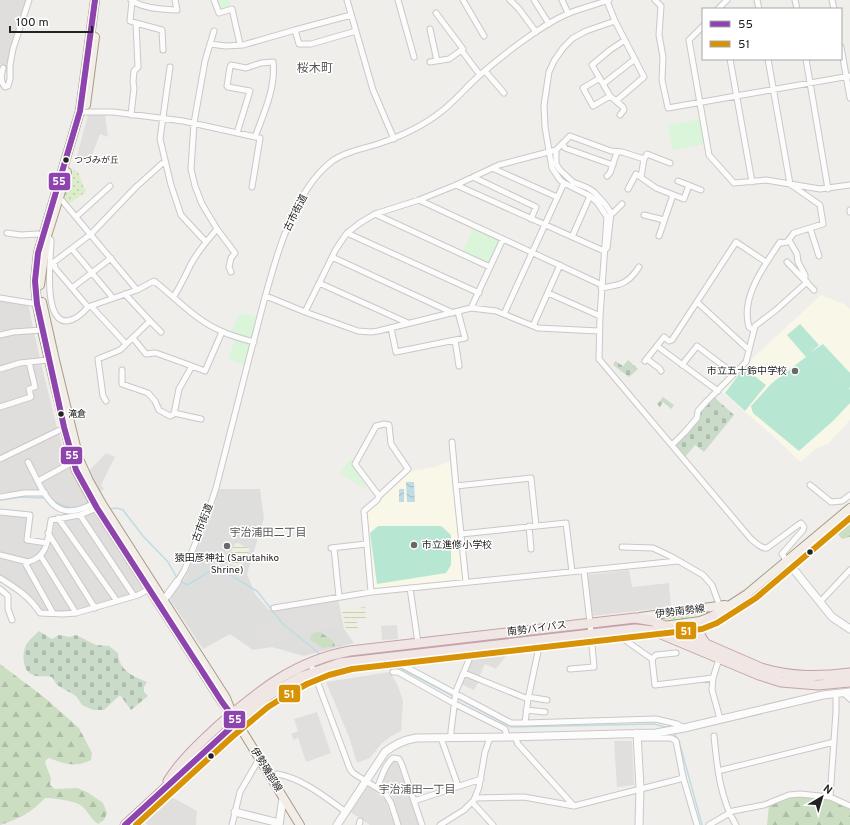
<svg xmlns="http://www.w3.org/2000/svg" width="850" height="825" font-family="Overpass,'Noto Sans JP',sans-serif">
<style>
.residential{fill:#dfdedc}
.education{fill:#f8f7e8}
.religious{fill:#dededc}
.farmland{fill:url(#farmland-rules)}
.grass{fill:url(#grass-dots)}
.forest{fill:url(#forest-firs)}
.cemetery{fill:url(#cemetery-stones)}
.park{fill:#daf5da}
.pitch{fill:#b7e6d2}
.parking{fill:#e0dfde}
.water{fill:url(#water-waves)}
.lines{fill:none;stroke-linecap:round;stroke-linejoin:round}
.stream{stroke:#bfdbe3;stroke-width:1.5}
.minor-casing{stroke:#c9c8c7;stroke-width:7}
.tertiary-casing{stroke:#c9c8c7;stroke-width:9}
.primary-casing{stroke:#a79c86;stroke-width:10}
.trunk-casing{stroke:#c5a2ac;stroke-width:11}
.minor{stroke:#fdfcfc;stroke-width:5}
.tertiary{stroke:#fdfcfc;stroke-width:7}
.primary{stroke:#f3ede7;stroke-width:8}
.trunk{stroke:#f0e6e4;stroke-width:9}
.bus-1-casing{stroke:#fff;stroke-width:9}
.bus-2-casing{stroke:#fff;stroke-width:9}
.bus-1{stroke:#8e44ad;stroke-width:6}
.bus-2{stroke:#d79205;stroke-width:6}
.bus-dot{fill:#222;stroke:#fff;stroke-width:1.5}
.poi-dot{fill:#6a6968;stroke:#fff;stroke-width:1.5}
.labels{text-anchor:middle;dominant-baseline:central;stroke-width:3;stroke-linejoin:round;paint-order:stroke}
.bus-label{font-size:9px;fill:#222;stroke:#fff;text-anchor:start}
.street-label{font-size:10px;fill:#222;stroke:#fff}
.poi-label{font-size:10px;fill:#222;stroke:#fff;text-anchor:end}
.neighbourhood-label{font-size:11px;fill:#555;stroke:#fff}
.quarter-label{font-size:12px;fill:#555;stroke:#fff}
.line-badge{stroke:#fff;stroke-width:1.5}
.badge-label{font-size:11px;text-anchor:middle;font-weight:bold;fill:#fff}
</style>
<defs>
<pattern id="farmland-rules" width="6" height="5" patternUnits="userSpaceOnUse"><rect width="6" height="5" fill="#efefdf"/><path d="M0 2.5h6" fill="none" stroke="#cdcdbf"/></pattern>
<pattern id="grass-dots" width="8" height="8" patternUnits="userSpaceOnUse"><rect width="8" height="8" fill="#ddeccb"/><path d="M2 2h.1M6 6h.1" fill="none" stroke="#bdcaae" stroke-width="1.8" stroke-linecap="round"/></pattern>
<pattern id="forest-firs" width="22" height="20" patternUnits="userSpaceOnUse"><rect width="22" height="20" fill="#cbdec1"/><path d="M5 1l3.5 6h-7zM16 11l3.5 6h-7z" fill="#aebea6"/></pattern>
<pattern id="cemetery-stones" width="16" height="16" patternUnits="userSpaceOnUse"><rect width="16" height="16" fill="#cadbca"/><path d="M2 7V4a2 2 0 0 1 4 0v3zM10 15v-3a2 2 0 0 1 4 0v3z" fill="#adbcad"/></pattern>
<pattern id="water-waves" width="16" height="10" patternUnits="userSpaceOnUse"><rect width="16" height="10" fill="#bfdbe3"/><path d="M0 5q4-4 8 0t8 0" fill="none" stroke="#a4bcc2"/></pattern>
</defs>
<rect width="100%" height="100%" fill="#f0eeeb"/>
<path class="residential" d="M0,0H27L22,18L17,25L9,68L0,64Z
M0,299L28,304L33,328L11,330L3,332L0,331Z
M34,332L40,359L0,367V337L12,334Z
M41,363L57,428L0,458V410L6,406L33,398L31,390L38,388L31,365Z
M27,365L32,385L26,386L28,396L0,405V373L12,368Z
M59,433L67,464L39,478L29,460L26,462L42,491L0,493V463Z
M71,466L76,478L89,501V505L74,510L62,508L51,501L41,484V482Z
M95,512L141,585L142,588L140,591L134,593L83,517Z
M0,514L24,517L27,520L25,542L44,545V547L37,555L29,559L0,553Z
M61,519H80L130,593L129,595L117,598Z
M58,521L113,598L111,600L94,604L51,537L55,522Z
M50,540L92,606L76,609L42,555L49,548Z
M0,557L22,562L49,611H41L36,602L26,592L0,575Z
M40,557L73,611L62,612H56L54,610L28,565Z"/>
<path class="education" d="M821,295L844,304L850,309V420L829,443L815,449L802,461H799L782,444L721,391L754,357Z
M450,461L464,576L462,580L376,589L373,587L366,514L379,502L385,495L411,471L436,467Z"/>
<path class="religious" d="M219,489H260L264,518L247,574L255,594L269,610L338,599L344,629L354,643L304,656L272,647L253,650L230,634L203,649L171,601V595L185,578L212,514Z"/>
<path class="farmland" d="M236,542L250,549L240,569L226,562Z
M365,607L366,619L357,620L358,629L346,630L342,611Z"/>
<path class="grass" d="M73,170L78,172L86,192L68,204L63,199Z
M688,616L689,618L662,622V619Z
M580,629L581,631L480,643L479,642L480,640Z
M460,642L461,645L350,657L324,664L322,663L349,655Z"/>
<path class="forest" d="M850,522V537L842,539L837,533Z
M320,632L333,641L335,646L323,648L312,641L310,638C312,633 315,632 320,632Z
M0,664L44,697L79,728L92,753L91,760C75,768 65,764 49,758L46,760L45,763L51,778L50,785L55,789L77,788L87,792L103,803L107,813L104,820L98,824C89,817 90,814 83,807C78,801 53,798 45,798C31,813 19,819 0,825Z
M798,796L829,798L850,809V825H767L769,806L783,800Z"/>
<path class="cemetery" d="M628,360L638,369L629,377L613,365L615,361L623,366Z
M663,397L674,405L671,409L663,402L660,407L657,404Z
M715,398L734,415L704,452L695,445L685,457L675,446L676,444L689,432L699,418L700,412Z
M39,631L52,639L59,635L70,637L76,635L96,645L109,646L118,653C119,671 133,676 147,682L144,687V692L148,696L131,710L120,695L104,710H93L82,705L76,696L57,685L52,677C45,675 38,678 31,674C22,669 22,653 26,645C29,640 35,635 39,631Z"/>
<path class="park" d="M216,0H229L231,4L229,7L222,10L219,9Z
M701,119L705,144L672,150L668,125Z
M473,228L498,239V242L489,262L487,263L463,252Z
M240,313L257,317L251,338L231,332Z
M236,338L248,342L250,344L244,365L228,359Z
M351,458L367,490L340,473Z"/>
<path class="pitch" d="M800,324L819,345L810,353L823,344L850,373V387L849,388L850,390V403L834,420L799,451L753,413L751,406L772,383L806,357L787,335Z
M744,368L766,385L745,411L725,393Z
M378,526H441L451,535V565L446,573L377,584L370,533Z"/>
<path class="parking" d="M105,114L108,137L100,134L93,152L90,163L76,160L88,115Z
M106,453L115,457L101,485L104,489L99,493L88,472Z
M629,570L632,587L669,583L671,607L591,616L586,575Z
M335,601L340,625L310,632H304L293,625L286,620L278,610Z
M267,620L291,640L264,643L251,631Z
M397,625L398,639L382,640L381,626Z
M506,651L505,657L496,669L485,664L479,677L466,671L473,655Z
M390,672L398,686L403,701L401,731L390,737L381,744L370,758L357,763L349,737L326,682Z
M466,676L479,681L474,690L460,684L464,677Z
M317,712L331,753L306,762L298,738L294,740L291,734L298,731L294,719Z
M614,741H632L634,785L617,787Z
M393,761L398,763L400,767L419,825H401L392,796L389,792L382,786L385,774Z
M369,787L385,799L395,825H370L352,813L351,812L367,788Z
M168,795L197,811L196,825H148L140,820Z"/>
<path class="water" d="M406,482H414L415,502H407Z
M399,489H404V502H399Z"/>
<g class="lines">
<path class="stream" d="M0,500L21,497L43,498
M52,500C67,509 72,510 88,503
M109,509L117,508L123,510L143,536L168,562L177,578
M180,581L187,585L189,584L217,567L257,591L283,624L321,655
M337,667L343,672L347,673L378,668H400L453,696
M457,698L511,727L654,724L669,728
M673,732L679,741L702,825"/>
<g class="minor-casing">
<path id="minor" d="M131,0C144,9 162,9 177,10L175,0
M214,0L219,13L232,9L240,44
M347,0L373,90L394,139
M398,0L414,57
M463,0L484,36
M510,0L519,9L536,32
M534,0L549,24
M562,0L568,13
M655,0L661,6L659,35L663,57L662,80L668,108L850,76
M757,0L759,9
M795,0L797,9
M832,0L834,9
M607,1L615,21L644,77L616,101
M718,9L727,0
M615,21L586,31L573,38L563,48L554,61L549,72L544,105L545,127L552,168L560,180L564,183L590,196L597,202L607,217L600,316L599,359L751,539C755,542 761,549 767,548L798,525L801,523L804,527L803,530L782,554L787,561
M136,23L162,30L163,50
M703,26L689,40L709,155L734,183L766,180L820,189L850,185
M430,29L437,61
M295,30L351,15
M210,44L214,31
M841,47L850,98
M462,51L480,75
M730,59L752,182
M806,59L828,189
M430,62L449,59L463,49L436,13
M170,67L160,139L171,185L181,215L206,242
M3,68C1,76 0,81 5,87L8,86L10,79V65L13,49L29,0
M485,71L504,93
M600,78L583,88L593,106L610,96
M603,84L635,59
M85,112H113L183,121L260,138L252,187
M131,115L134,88L133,82L134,71L138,67L136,23L130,21L132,1
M620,115L624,110L623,107L610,96L592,65L610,50L625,40
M237,133L250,91L228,87L227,86L230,67L231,65L246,68L261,63L273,62C276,87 264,113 255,137
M563,144L565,148L613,165
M492,168L557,197
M607,176L610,173L617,152
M473,177L536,207L531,219
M641,177L644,159L647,154L670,163
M678,181L701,190
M456,185L604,251L607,248L611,213L605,204L594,192L588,188L573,182L560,170L556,164V150
M628,189L636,174L656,188L684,199L689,185
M60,198L137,290
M419,200L602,285
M850,210V212
M375,214L490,267
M611,214L613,213L622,204
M644,215L664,220
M76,217L110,186
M810,228L819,256
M217,229L235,253L231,258L229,267L231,272
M7,233L21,235L38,234L43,235
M347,233L479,293
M47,236L51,240C51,255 42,322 67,321C75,320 83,313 88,307L137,290L154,281C176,298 195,320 221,331C231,336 243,339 254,342
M659,236L673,195
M572,237L590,196
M789,240L797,254L798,262L805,275V280
M72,249L113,298
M332,257L453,313
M787,262L814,290
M319,283L408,323
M72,288L111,258
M601,288C621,285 628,284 639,267
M548,293L600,316
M174,296C180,287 184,278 189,268C195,254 207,241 217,229L202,204L195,186L191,169L194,123L205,61L210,44L226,46L243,45L295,30L299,44H311L356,31
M266,296L305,312L358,331L371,332L378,331L471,308L496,311L538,328L599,331
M0,298L37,304
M697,302L749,350
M91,306L126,344
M88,307L55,268L54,262L91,234L136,187L165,161
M471,308L503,239
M305,312L336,249L347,233L360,223L375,214L419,200L456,185L499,165L556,150L570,136L611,151L622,152L644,159
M504,314L564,183
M150,321L161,332
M533,326L560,265
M391,328L396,352L465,338L458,312
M754,330L749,327C740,297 765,265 780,242L782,243L787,242L794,233L823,224L820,205L790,184L768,59
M0,335L13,332L42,330
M133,338L146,354L154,353
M455,340L459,366
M657,346L718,391
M156,353L192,366
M647,359L660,369L661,371
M645,361L664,337L669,341L672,340L736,242L766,262
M682,365L697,346L734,374
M0,369L20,363L48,360
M122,370V384L148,393L155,401L159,410L170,416L174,414L179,389L192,366L205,371L222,332
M106,401L103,396L98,359L120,350L150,321L125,294
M0,407L31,397L29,389L35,387L29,362
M174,413L201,419
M384,424L389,425L391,444L408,469L379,496L355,464L376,426Z
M452,442L456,486
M672,445L685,432L697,418L698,411L706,402L746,362L755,326L776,310L807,282
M0,459L66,427
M28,462C44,492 53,527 94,503
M38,481L73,462
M810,485L831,502L842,501L850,495
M0,497L24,493H45
M0,512L30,515L27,540L47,543
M80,515L134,596
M58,518L117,601
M529,526L531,549
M48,533L95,608
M461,534L566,523L572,572
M622,547L653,548L672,557L703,575L712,585L720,607
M331,548L366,544
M334,548L339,597
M0,555L28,562C49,557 48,536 51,520L80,515L97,508
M40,555L76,613
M24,561L53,613
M0,578C16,588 30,597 40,613L63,614L76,613L138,595L149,589
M177,582L184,571L207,515L216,488C228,441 240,394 252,347C267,292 285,198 331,162C344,152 363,149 378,144C402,136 422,127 442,111C456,100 467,86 481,74C504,54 540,26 567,14C581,8 595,5 609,0
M466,582L456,486L531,478L536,526
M410,588L418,643
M0,589L8,596V609L12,620
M371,592L364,511L377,500L379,496
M820,602L850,570
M274,608L371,592L678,561
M617,631L625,640L652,659L655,685L713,678L719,659
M403,656L404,666L511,723H525L656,719L677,724L684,728
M652,659L656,655L676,653
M310,662L350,769L353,773L385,793L391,803L398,825
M570,669L594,667L590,623L584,571
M393,672H398L455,704L505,729L507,737
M464,673L528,699L539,647V640
M713,678L712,690L720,719
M844,693L850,699
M528,697L547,700
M526,710L545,712
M525,723L528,699
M714,736C717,766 720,799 736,825
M515,737L518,744L574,806
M441,738L458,786
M451,738V731L456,691L471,655V647
M637,738H671L676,741L683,777L697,825
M718,771L834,742
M270,777L277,774C302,778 325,797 346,812
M377,788C382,778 384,765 393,758L399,759L402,765L422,825
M830,797L850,806
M475,798L524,797L574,806L680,779L683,776
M414,801L481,779
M472,802L493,825
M130,820L140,825
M232,825L240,792L259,759
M359,825L360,821
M440,825L464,810L474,800L479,787L485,752L490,738
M709,825L733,811L764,805L789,795L800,794L830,797L836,712V693"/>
</g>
<g class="tertiary-casing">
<path id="tertiary" d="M787,561L832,617L850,629
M158,603L167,596L177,582
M637,733L640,788L639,825
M235,812L279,823
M279,825L283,798
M337,825L385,752C395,744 404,740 416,738L507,737L656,733L684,728L823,695L850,692"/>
</g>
<g class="primary-casing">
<path id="primary" d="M95,0L80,111L38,253L35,281L37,304L42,330L71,454L76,470L94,503L222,702L232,714L300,825
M86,105L95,37
M40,285L47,236L67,172
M42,302L55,360L79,459L89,481L102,504L226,698L230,708
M640,617L725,605
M664,626L700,621L713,616L747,594L850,508"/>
</g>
<g class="trunk-casing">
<path id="trunk" d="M706,644C694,630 701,626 713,616
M168,781C181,760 199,744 217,727C258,691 295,661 350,651L635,618L653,621L761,668C792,677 818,677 850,673
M125,825L237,722L269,695L301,677L340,663L635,629L654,631L759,675L781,682L818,685L850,682"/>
</g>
<use href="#minor" class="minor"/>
<use href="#tertiary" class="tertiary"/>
<use href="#primary" class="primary"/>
<use href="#trunk" class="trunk"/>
<g class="bus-1-casing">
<path id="bus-1" d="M95,0L80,111L38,253L35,281L37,304L64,427L76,470L97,508L222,702L237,722L125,825"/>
</g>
<g class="bus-2-casing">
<path id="bus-2" d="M136,825L232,737L268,707L287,695L307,684L329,675L352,669L702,629L717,623L756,598L850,518"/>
</g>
<use href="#bus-1" class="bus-1"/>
<use href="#bus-2" class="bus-2"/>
</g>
<g class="bus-dot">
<circle cx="66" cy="160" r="3.5"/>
<circle cx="61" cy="414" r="3.5"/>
<circle cx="810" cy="552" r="3.5"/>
<circle cx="211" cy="756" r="3.5"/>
</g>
<g class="poi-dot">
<circle cx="795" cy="371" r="4"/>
<circle cx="414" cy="545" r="4"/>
<circle cx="227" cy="546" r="4"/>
</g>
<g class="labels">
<g class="bus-label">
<text x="74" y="160">つづみが丘</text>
<text x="68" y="414">滝倉</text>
</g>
<g class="street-label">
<text transform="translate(296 213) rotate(-63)">古市街道</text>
<text transform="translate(203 523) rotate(-69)">古市街道</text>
<text transform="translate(680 612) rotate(-7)">伊勢南勢線</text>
<text transform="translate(537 629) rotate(-7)">南勢バイパス</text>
<text transform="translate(266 770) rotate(58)">伊勢磯部線</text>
</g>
<g class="poi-label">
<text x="787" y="371">市立五十鈴中学校</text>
<text x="422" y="545" text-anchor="start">市立進修小学校</text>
<text x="227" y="558" text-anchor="middle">猿田彦神社 (Sarutahiko<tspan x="227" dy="12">Shrine)</tspan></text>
</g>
<g class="neighbourhood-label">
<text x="268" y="533">宇治浦田二丁目</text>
<text x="417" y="790">宇治浦田一丁目</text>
</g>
<g class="quarter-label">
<text x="315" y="69">桜木町</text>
</g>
</g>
<g class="line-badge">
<rect x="48" y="172" width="23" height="19" rx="4" fill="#8e44ad"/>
<rect x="60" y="446" width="23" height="19" rx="4" fill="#8e44ad"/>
<rect x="675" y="621" width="22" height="19" rx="4" fill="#d79205"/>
<rect x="278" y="684" width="23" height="19" rx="4" fill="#d79205"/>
<rect x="223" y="710" width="23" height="19" rx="4" fill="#8e44ad"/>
</g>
<g class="badge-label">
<text x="59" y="185">55</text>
<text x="72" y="459">55</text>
<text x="686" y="635">51</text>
<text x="289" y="698">51</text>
<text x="235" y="723">55</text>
</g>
<rect x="702" y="8" width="140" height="52" fill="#ffffff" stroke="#a7a7a7"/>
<rect x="710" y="21" width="20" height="6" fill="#8e44ad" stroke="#a7a7a7"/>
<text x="738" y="28" font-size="12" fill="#222222">55</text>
<rect x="710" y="41" width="20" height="6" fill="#d79205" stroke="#a7a7a7"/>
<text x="738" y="48" font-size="12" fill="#222222">51</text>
<g transform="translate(822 797) rotate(38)" stroke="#ffffff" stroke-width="3" paint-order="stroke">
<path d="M0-3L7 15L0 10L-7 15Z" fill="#222222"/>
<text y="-6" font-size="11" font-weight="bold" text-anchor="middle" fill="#222222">N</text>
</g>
<path d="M10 26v6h82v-6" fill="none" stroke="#222222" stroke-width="2"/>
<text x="16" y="26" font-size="12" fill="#222222" stroke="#ffffff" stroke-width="3" paint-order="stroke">100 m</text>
</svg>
